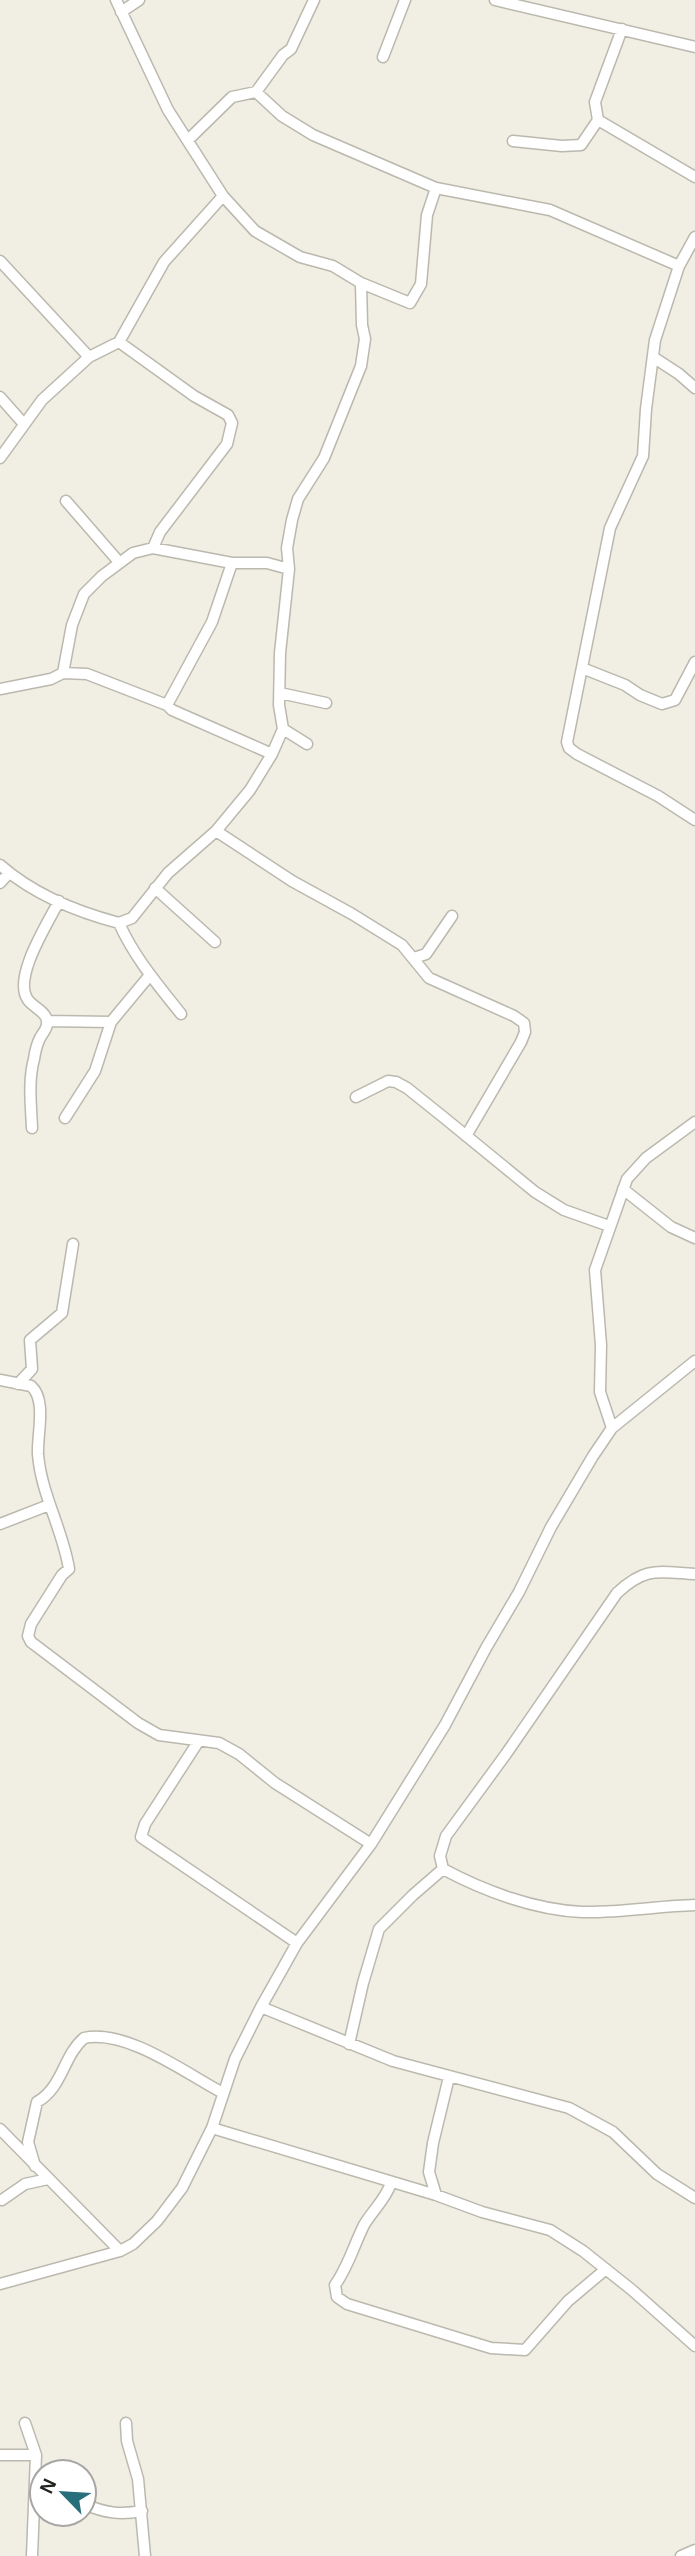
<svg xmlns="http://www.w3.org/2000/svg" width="695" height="2556" font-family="Arial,sans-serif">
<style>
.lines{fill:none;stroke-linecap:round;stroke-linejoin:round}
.minor-casing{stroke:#bbb8ae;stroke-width:13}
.minor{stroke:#fff;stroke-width:10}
</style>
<rect width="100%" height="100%" fill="#f1eee4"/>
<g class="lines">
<g class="minor-casing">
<path id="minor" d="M116,0L168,110L223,196L255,231L300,257L333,266L361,283L410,303L421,284L427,215L436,188L550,210L679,266
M495,0L695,47
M121,12L139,0
M383,57L405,0
M256,92L282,116L313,135L436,188
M598,120L595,102L622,29
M188,140L232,97L256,92L283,55L291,49L314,0
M513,141L562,146L581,145L598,120L695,177
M695,237L679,266L655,340L646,409L643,456L610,528L567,742L569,748L577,754L658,796L695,820
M0,261L89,357
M119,342L194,396L228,415L232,423L227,444L160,532L153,548
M653,357L679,374L695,388
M0,397L23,423
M0,458L42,400L89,357L119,342L164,262L223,196
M66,501L119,562
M582,668L625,685L640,695L662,704L675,700L695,662
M63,673L87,674L167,705L172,710L272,754
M0,689L51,679L63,673L72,625L84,594L102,576L133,553L153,548L232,563H267L289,569
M280,693L326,703
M167,705L212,622L232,563
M283,729L307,744
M216,831L292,881L352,914L402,945L429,978L514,1016L524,1023L525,1032L521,1042L466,1136
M0,865C33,894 77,912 119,923L132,918L168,873L216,831L250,790L272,754L283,729L279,705L280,653L289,569L287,548L292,520L298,499L324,458L361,366L365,339L362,325L361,283
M0,883L9,873
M155,888L215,942
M119,923C134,957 158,985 181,1014
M414,958L426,954L452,916
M47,1021L111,1022
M356,1097L388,1081L396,1082L407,1088L442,1116L535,1192L564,1210L609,1226
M65,1118L95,1071L111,1022L150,975
M32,1128C31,1105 28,1081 34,1059C35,1052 37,1044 40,1038C42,1034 47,1029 47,1024C49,1013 34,1008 28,1000C12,978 48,923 59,901
M623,1189L671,1227L695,1238
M0,1380L31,1386C47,1400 37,1434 38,1454C41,1494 63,1530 69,1569L62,1575L31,1624L28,1636L31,1642L138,1723L159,1735L219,1743L239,1754L275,1783L371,1844
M18,1384L32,1369L30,1340L62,1313L73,1244
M612,1428L600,1392L601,1345L595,1270L627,1179L646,1158L695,1122
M0,1524L49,1505
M695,1574C658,1572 646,1566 617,1593L506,1754L446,1836L440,1856L443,1869C484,1891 535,1910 582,1912C619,1913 658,1906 695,1905
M198,1742L145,1824L141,1837L297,1943
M261,2007L393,2061L569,2108L613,2132L657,2174L695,2198
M349,2044L363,1983L379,1929L413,1895L443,1869
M212,2128L436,2195L482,2212L550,2230L583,2251L632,2290L695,2346
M0,2129L120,2251
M35,2166L28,2142L37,2102C63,2087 63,2056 84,2038C127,2029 185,2073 223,2093
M391,2183C386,2199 372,2211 364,2225C354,2245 348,2267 335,2285L337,2297L347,2304L491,2348L525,2350L568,2301L606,2269
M436,2195L429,2172L433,2143L449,2077
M2,2200L25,2184L48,2179
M0,2284L120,2251L133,2244L157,2221L182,2188L212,2128L235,2059L261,2007L297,1943L371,1844L445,1725L486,1648L519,1592L551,1527L593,1456L612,1428L695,1361
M25,2423L36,2455L32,2556
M126,2423L127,2441L138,2479L145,2556
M0,2455H36
M84,2504C105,2513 120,2515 142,2511
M681,2556L695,2550"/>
</g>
<use href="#minor" class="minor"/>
</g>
<g transform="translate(63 2493) rotate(295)"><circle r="33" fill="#ffffff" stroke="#a7a6a5" stroke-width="2"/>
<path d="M0-5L12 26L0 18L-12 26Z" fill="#286f7c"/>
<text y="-10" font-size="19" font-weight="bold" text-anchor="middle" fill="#23211e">N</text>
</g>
</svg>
